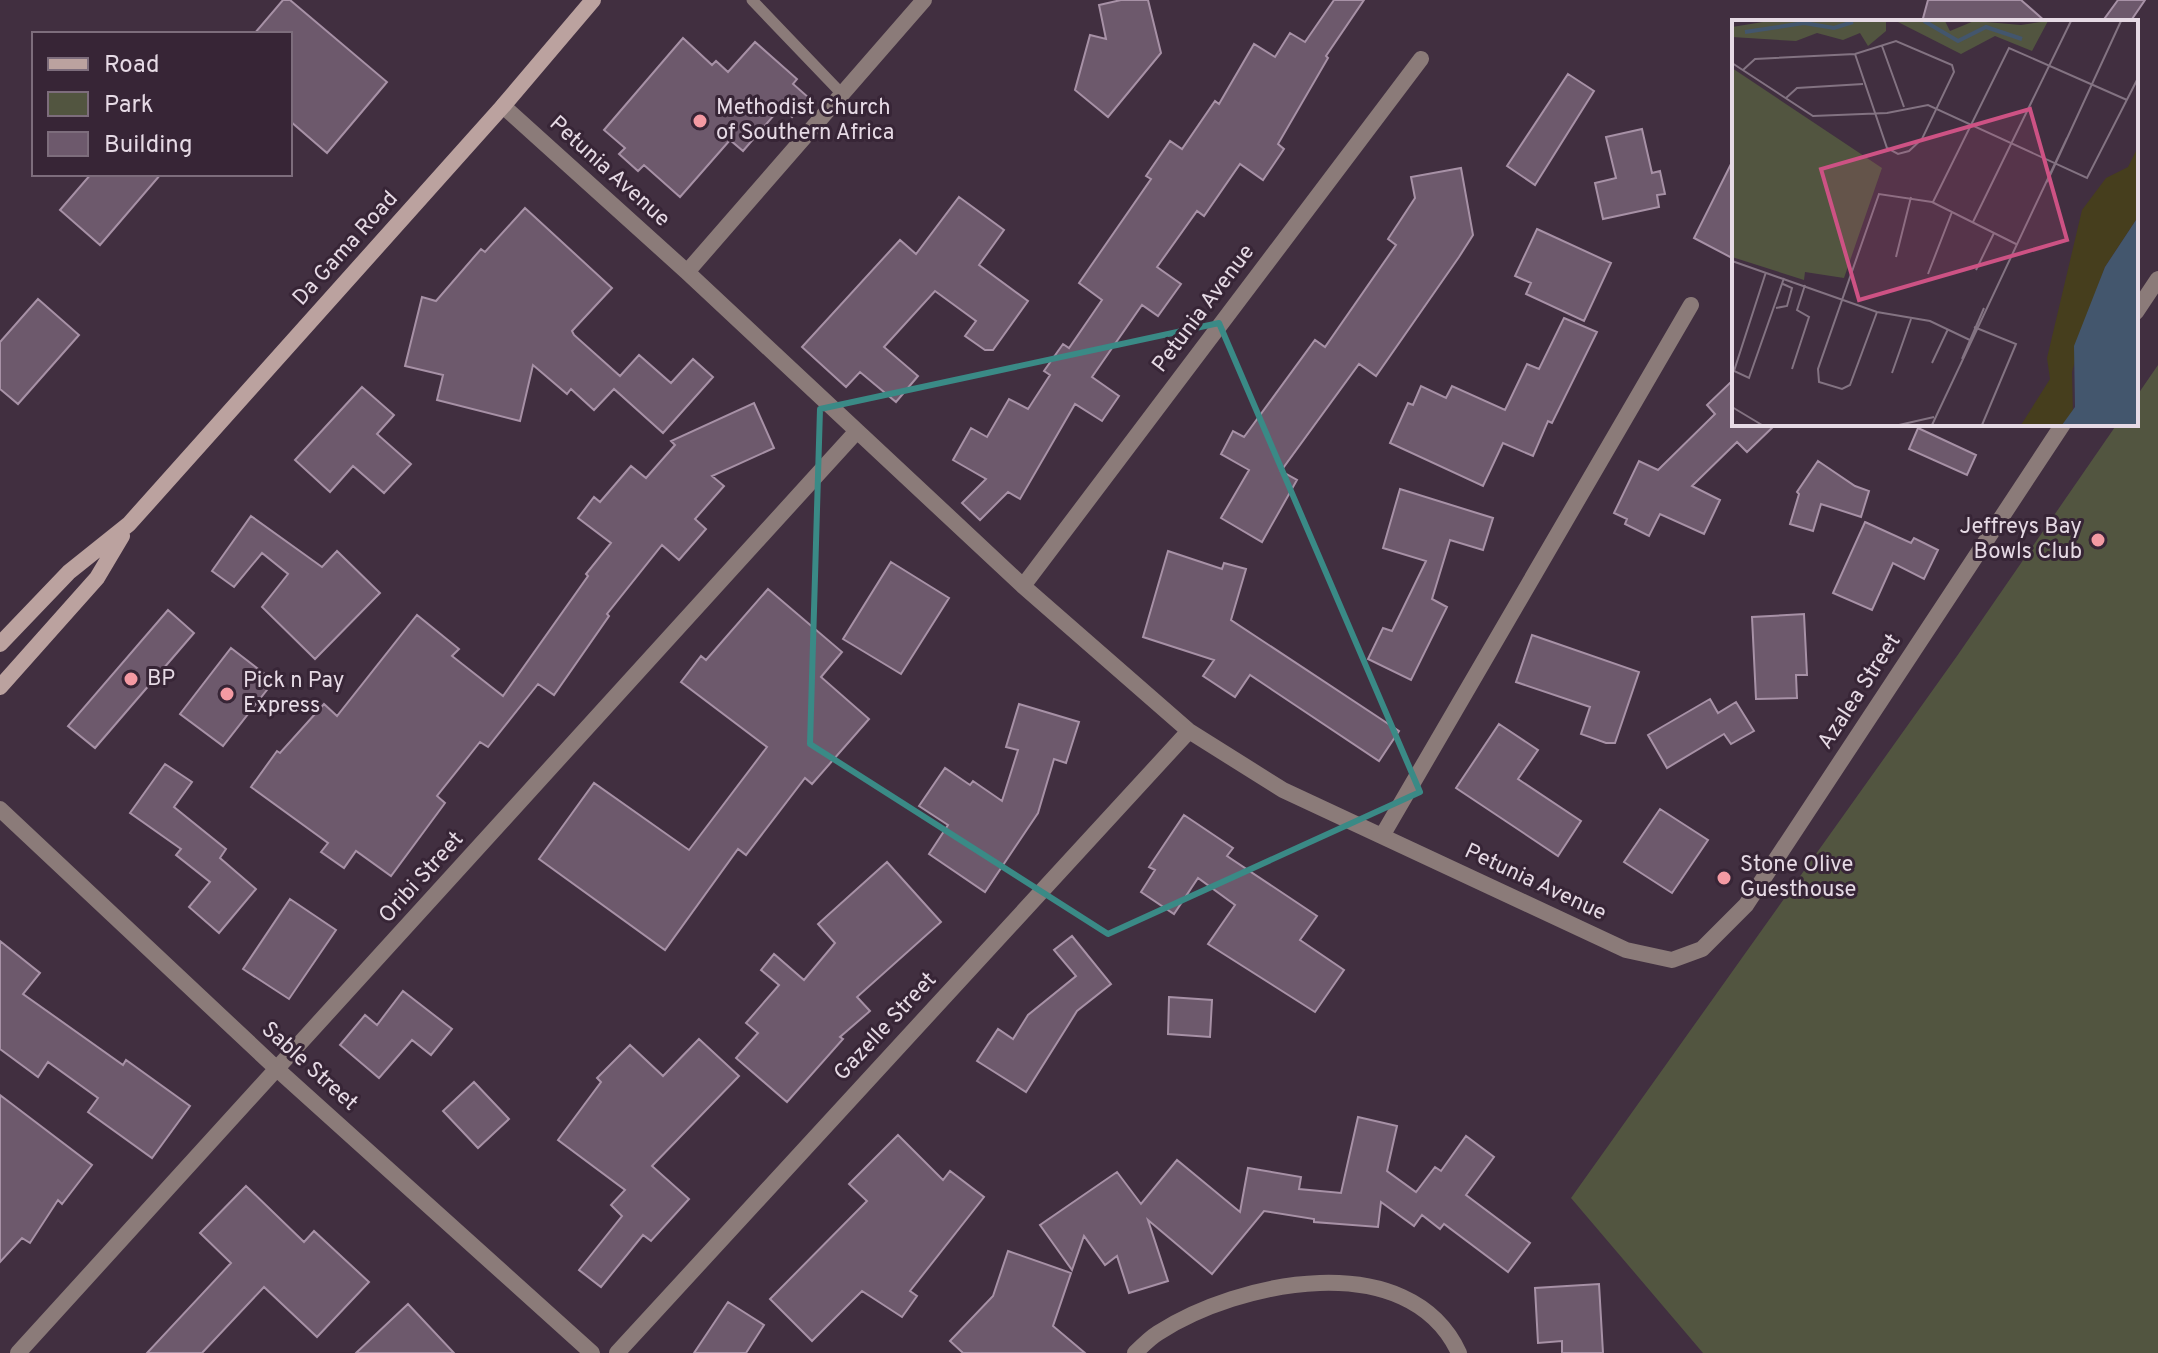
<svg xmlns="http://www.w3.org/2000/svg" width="2158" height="1353" font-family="Overpass,sans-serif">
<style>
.green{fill:#525540}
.building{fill:#6d596c;stroke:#a791a6;stroke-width:2}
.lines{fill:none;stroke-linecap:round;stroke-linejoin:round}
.lane{stroke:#8b7b79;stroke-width:11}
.street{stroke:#8b7b79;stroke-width:16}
.secondary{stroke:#bba29f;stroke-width:16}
.marked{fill:none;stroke:#3a8a86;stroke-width:6;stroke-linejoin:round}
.poi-dot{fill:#f49aa3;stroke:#372536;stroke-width:3}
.labels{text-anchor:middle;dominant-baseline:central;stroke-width:6;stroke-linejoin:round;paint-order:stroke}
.poi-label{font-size:22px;fill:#e6dae5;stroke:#372536;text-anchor:start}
.street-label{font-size:22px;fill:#e6dae5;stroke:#372536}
.inset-river{fill:none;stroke:#43566d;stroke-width:4}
.inset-road{fill:none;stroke:#837382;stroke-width:2}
.view{fill:#cd5284;fill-opacity:0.15;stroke:#cd5284;stroke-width:4}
.inset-edge{fill:none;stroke:#e6dae5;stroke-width:4}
</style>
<rect width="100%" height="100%" fill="#412f40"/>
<path class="green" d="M2158,365V1353H1703L1571,1198L1957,656L2117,424H2136V397Z"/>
<path class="building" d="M283,0H290L387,82L327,153L290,121V34H254Z
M1121,0H1148L1161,53L1108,117L1075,90L1090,35L1106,39L1099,5Z
M1334,0H1364L1326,56L1328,58L1278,144L1284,149L1263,180L1240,164L1204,216L1197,211L1157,267L1181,284L1158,316L1142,305L1092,377L1119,396L1102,421L1075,404L1020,499L1008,492L980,520L962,503L986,479L953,460L971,428L987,437L1009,399L1028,409L1050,375L1044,371L1063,344L1069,348L1102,300L1079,283L1151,179L1146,176L1170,141L1182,149L1215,101L1219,104L1254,44L1275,57L1290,33L1305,42Z
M1928,0H2021L2046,22H1922Z
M2118,0H2145L2130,22H2102Z
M683,38L712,65L716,61L728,72L755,42L797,79L793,84L809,98L792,117L781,107L743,151L730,140L680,197L644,165L638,171L619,154L625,148L604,130Z
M1568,74L1594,91L1535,185L1507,166Z
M1642,129L1652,173L1660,171L1665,194L1657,195L1659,207L1603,219L1595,183L1616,178L1606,137Z
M1734,158V259L1694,238Z
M1461,168L1473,235L1459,257L1376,376L1359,364L1281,471L1297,480L1262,542L1221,518L1249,470L1221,454L1233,431L1244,437L1315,340L1325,347L1396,245L1388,239L1415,198L1411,177Z
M91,174H161L100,245L60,210Z
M959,197L1004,230L979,265L1028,301L993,350H985L965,336L976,321L935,291L884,347L918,376L896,402L860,372L846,387L802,347L900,240L916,254Z
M525,208L612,288L572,331L574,335L620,376L639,355L671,383L693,359L713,377L663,433L614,389L594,410L571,389L567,394L533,365L520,421L437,400L443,375L405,366L422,297L436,301L481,249L485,252Z
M1537,229L1611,263L1584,321L1526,294L1531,283L1515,276Z
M38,299L79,335L18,404L0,389V342Z
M1564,318L1597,332L1552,423L1548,421L1533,456L1503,443L1483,486L1390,443L1408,403L1413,405L1421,386L1446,398L1452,386L1505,410L1527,364L1539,369Z
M1734,379V424H1776L1747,452L1737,442L1692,486L1720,500L1704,534L1660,514L1649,536L1625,524L1627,519L1614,513L1639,461L1658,470L1715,414L1707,405Z
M362,387L394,415L377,434L411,464L384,493L353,466L330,492L295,460Z
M754,403L774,448L712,476L724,486L695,519L706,529L679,560L662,545L607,614L609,616L554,695L538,684L488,747L480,742L437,796L445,803L391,876L356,851L344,868L321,852L328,843L251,787L277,751L280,753L324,704L337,716L417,615L459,649L452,656L503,696L588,576L586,574L611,543L578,518L594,497L600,502L631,466L646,478L675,445L671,441Z
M1918,428L1976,455L1967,475L1909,449Z
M1818,461L1855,486L1869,491L1861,517L1821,504L1813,531L1790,524L1799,494L1797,492Z
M1400,489L1493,518L1483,550L1450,540L1432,599L1447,607L1411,680L1368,659L1383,628L1392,631L1426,561L1383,548Z
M251,516L322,567L337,551L380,593L315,659L262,607L288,574L262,553L234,587L212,571Z
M1865,522L1911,543L1914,538L1938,550L1924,579L1893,563L1872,610L1833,593Z
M1168,551L1222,569L1224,563L1246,569L1231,620L1399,731L1379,761L1250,675L1235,697L1203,676L1214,660L1143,637Z
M891,562L949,598L901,674L843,639Z
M768,589L842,652L821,677L869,719L812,784L805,778L746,855L738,849L665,950L539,859L594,783L689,850L767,747L681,682L701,656L706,660Z
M168,610L194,633L95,748L68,726Z
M1804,614L1807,675H1796L1797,698L1756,699L1752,617Z
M1532,635L1639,672L1615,743H1606L1581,734L1590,707L1516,682Z
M231,648L274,681L223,746L180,714Z
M1710,699L1718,713L1736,702L1754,731L1731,744L1724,734L1667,768L1648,735Z
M1019,704L1079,722L1066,763L1054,759L1038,813L985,892L929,854L948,825L919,806L945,768L970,785L973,781L1002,801L1018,750L1006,747Z
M1499,724L1538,750L1518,779L1581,821L1558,856L1456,788Z
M165,764L192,782L174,807L226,849L220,858L256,889L219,933L189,907L210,882L176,855L181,849L130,813Z
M1660,809L1708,840L1672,893L1624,862Z
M1184,815L1233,848L1227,856L1317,916L1300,940L1344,970L1315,1012L1208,944L1235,905L1198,878L1174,914L1141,892L1155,870L1149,867Z
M887,862L941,922L857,997L870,1011L840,1037L843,1039L787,1102L736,1058L758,1033L746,1023L779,985L761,970L774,954L804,980L835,943L818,924Z
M290,899L336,930L289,999L243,969Z
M1072,936L1111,984L1077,1011L1026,1092L977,1061L998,1029L1013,1039L1028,1015L1076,976L1054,950Z
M0,941L40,973L23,994L123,1065L126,1060L190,1106L152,1158L88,1112L98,1098L48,1062L38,1077L0,1049Z
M403,991L452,1029L431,1055L412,1040L379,1078L340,1045L365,1015L377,1025Z
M1169,997L1212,1000L1210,1037L1168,1034Z
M699,1039L739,1076L652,1166L689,1199L651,1241L643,1235L601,1287L579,1270L622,1216L611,1205L625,1190L558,1140L601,1082L597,1078L630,1045L663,1076Z
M474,1082L509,1119L478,1148L443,1111Z
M0,1095L92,1165L62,1204L58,1200L30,1243L22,1238L0,1262Z
M1358,1117L1397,1126L1387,1171L1416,1192L1435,1167L1441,1171L1466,1136L1494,1157L1466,1195L1530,1243L1508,1272L1444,1224L1440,1229L1422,1215L1414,1226L1381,1202L1378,1227L1314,1222V1219L1264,1211L1212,1274L1148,1220L1168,1281L1129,1293L1117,1256L1105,1265L1084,1236L1072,1270L1040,1225L1117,1172L1141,1204L1177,1160L1240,1212L1248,1168L1301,1177L1299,1189L1341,1193Z
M898,1135L943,1180L950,1171L984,1197L910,1291L917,1296L902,1317L862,1291L812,1341L770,1299L867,1201L849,1184Z
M246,1186L304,1242L314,1231L369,1282L317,1337L264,1287L202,1353H147L231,1263L200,1233Z
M1008,1251L1071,1273L1053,1326L1085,1353H963L950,1341L993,1296Z
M1599,1284L1603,1353H1562V1341L1538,1343L1535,1288Z
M728,1302L764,1325L746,1353H694Z
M408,1304L454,1353H356Z"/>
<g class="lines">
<path class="lane" d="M752,0L842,94"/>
<path class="street" d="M503,106L687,272L1023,586L1189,731L1283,790L1626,950L1672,960L1702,949L1746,905L2063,424
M687,272L924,0
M2136,312L2158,279
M1023,586L1421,59
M0,809L278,1070L592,1353
M1382,836L1691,305
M18,1353L857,431
M617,1353L1189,731
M1135,1353C1142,1346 1150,1338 1158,1333C1238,1281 1409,1245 1459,1353"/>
<path class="secondary" d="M0,644L69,572L129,524L503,106L593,0
M0,687L97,578L122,536"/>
</g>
<path class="marked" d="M1219,323L1420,792L1108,934L810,744L820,409Z"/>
<g class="poi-dot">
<circle cx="700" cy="121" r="8"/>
<circle cx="2098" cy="540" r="8"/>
<circle cx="131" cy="679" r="8"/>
<circle cx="227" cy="694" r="8"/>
<circle cx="1724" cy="878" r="8"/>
</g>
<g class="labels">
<g class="poi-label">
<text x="716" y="108">Methodist Church<tspan x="716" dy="25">of Southern Africa</tspan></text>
<text x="2082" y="527" text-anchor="end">Jeffreys Bay<tspan x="2082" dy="25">Bowls Club</tspan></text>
<text x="147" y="679">BP</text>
<text x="243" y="681">Pick n Pay<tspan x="243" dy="25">Express</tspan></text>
<text x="1740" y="865">Stone Olive<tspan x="1740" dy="25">Guesthouse</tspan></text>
</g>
<g class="street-label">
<text transform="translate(609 172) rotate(42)">Petunia Avenue</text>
<text transform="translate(346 249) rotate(-48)">Da Gama Road</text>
<text transform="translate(1204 309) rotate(-53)">Petunia Avenue</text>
<text transform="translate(1860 692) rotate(-57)">Azalea Street</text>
<text transform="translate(422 878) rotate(-48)">Oribi Street</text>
<text transform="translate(1535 883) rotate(25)">Petunia Avenue</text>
<text transform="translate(886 1027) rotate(-47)">Gazelle Street</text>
<text transform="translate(309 1067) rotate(42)">Sable Street</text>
</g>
</g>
<g transform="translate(1732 20)">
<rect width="406" height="406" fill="#412f40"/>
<path d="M37,1H154V11L136,26L128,13L111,20L85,13L64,21L0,17V7ZM164,1H213L218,11L242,1L289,5L316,1L300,31L263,16L229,34ZM0,48L150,148L112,258L73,252L72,260L0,237Z" fill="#525540"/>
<path d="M406,127V197L373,247L354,300L340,352L341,396L330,405H289L318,359L315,338L350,190L374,158L396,147Z" fill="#463e1d"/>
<path d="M406,197V405H330L343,387L342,326L373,247Z" fill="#43566d"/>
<path class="inset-river" d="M192,1L226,21L254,7L290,19M13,12L72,3L102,8L121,2"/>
<path class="inset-road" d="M150,26L172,87M0,43L81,96L155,93L196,85L355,158L406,58M11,50L23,39L123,34L164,21L220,45L222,52L190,119L177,131L166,134L155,128L123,34M54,78L65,68L131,64M315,162L389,1M201,182L277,28L395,80M241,202L339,1M164,237L179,177M0,241L145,292L198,301L240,321M244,250L262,213M34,252L2,351L17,358L52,258M196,254L220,192M44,288L55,286L60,268L51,264M145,292L118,365L110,369L87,362L86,349L147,174L200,182L284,224M242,307L284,324L250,405M230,339L252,288M200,343L216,309M60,349L77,297L65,290L73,265M160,353L179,299M0,387L30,405M167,405L202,397M200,405L335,118"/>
<path class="view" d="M298,89L335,220L127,280L89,149Z"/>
<rect width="406" height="406" class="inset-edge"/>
</g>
<rect x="32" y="32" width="260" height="144" fill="#372536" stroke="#7d6d7c" stroke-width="2"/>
<rect x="48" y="58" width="40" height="12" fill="#bba29f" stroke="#7d6d7c" stroke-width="2"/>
<text x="104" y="72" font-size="24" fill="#e6dae5">Road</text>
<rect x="48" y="92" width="40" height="24" fill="#525540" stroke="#7d6d7c" stroke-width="2"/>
<text x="104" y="112" font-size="24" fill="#e6dae5">Park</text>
<rect x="48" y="132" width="40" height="24" fill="#6d596c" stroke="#7d6d7c" stroke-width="2"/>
<text x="104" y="152" font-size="24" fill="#e6dae5">Building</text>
</svg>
